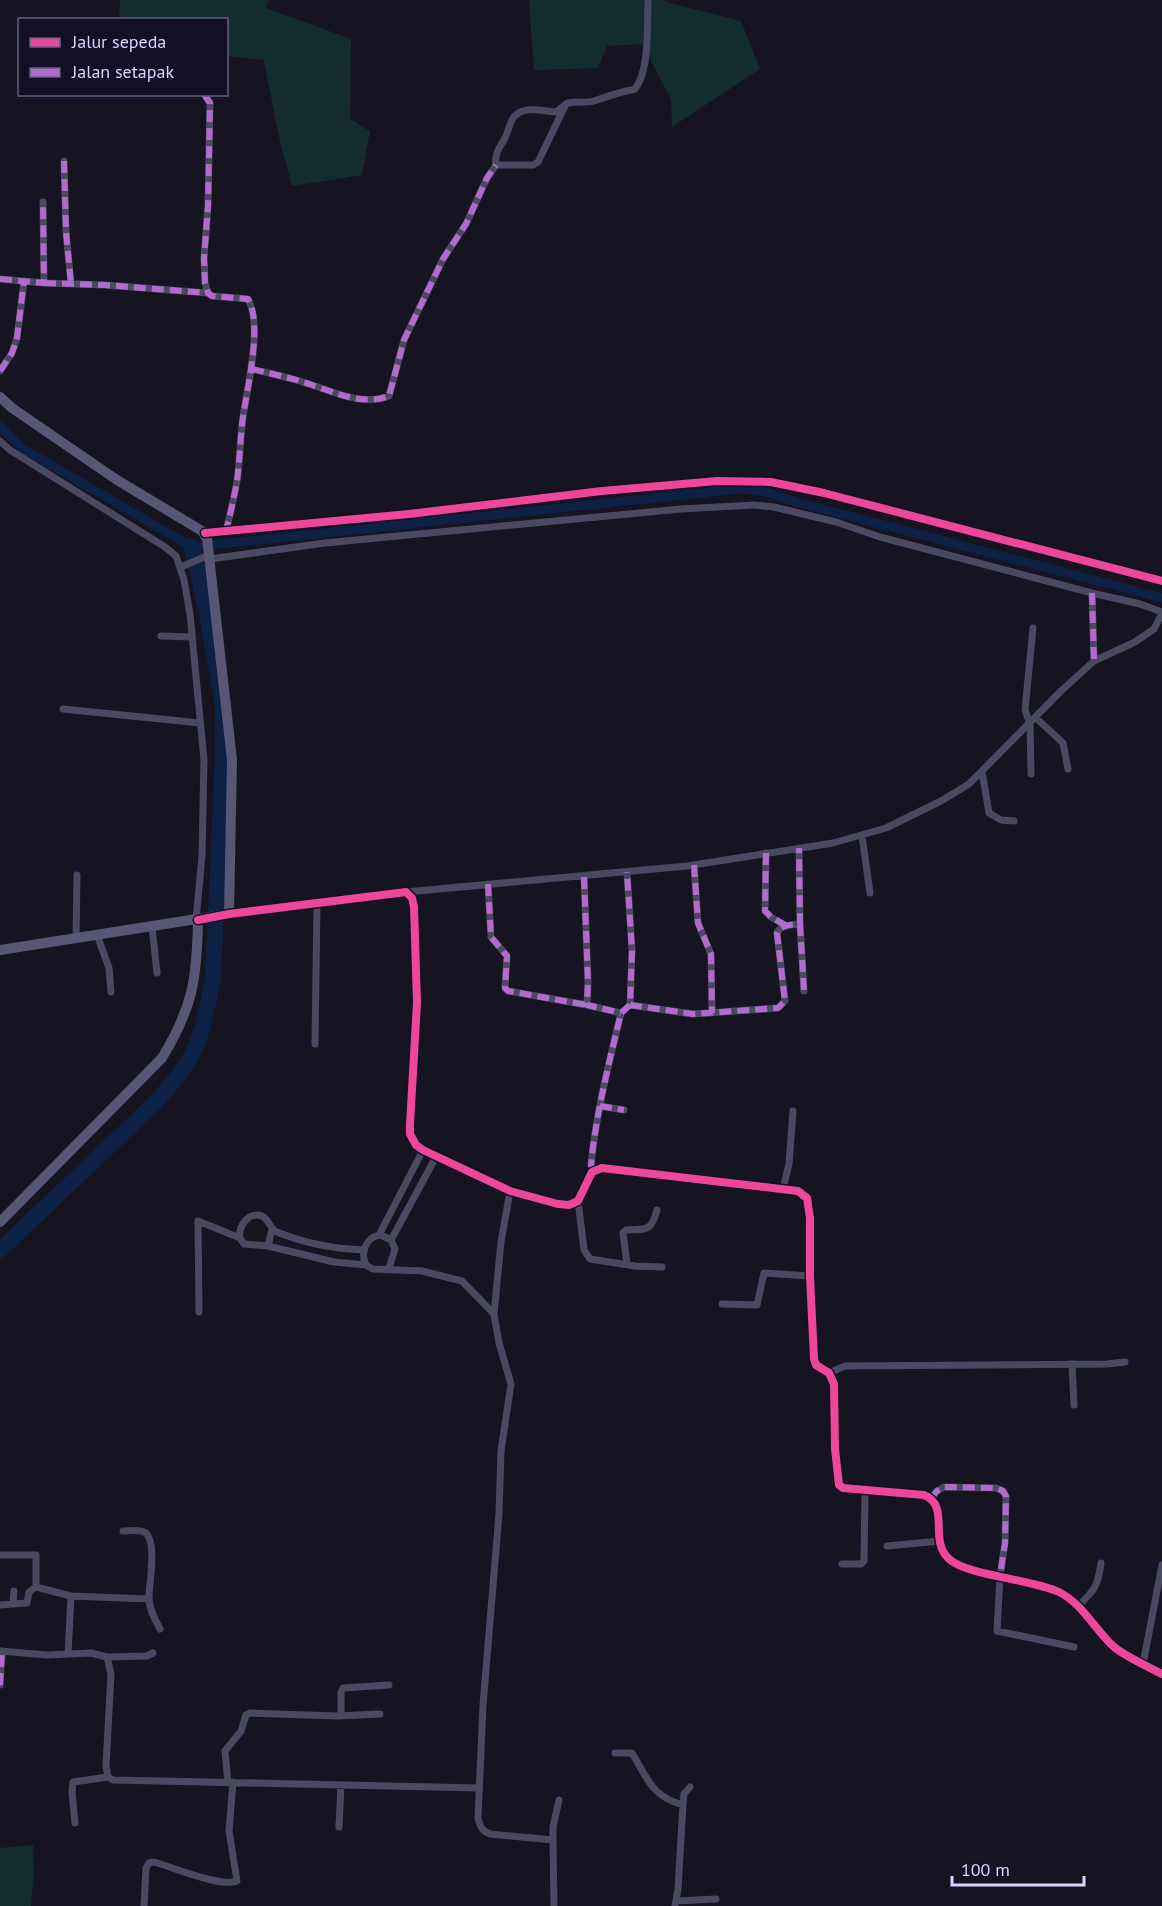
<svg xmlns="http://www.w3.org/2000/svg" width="1162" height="1906" font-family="'PT Sans',sans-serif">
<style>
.green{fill:#132c2d}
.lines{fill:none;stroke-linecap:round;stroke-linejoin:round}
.canal{stroke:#0d2144;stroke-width:9}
.river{stroke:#0d2144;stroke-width:16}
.street{stroke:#4a4962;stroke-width:7}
.secondary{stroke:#575674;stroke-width:10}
.quiet{stroke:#b06ccc;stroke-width:6;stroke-dasharray:12 6;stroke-linecap:butt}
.cycleway-casing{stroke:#130f26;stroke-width:11}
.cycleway{stroke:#ed469a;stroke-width:8}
</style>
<rect width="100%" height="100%" fill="#161421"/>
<path class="green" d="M120,0H269L266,8L351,39L350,119L370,131L362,175L292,186L278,133L264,60L227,56L226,20L119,19Z
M529,0H664L666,2L741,21L760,69L672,127L671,99L642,44L607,46L598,68L534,70Z
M33,1845L34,1874L31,1906H0V1848Z"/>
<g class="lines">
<path class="canal" d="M0,426L22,448L192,547L740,489L763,491L796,502L1162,598"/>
<path class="river" d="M0,1250L155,1103C169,1087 184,1070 194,1051C204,1029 208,1002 213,979L223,758V706L207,613L192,547"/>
<path class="street" d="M204,94L210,103L208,206L204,258L205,283L208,293L212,296L248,299C263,324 247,389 243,417C240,438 240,460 237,481C234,498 230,515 226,531
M64,161L66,232L71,284
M496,165H533L538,162L566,104C574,100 585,104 594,101C608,96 621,92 635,89C650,70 647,24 648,0
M0,279L44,283L43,202
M44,283L105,285L208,293
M252,369C272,374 292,378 312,385C336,393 363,406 389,396L404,340L443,259L466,224L487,178L496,165C494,154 500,147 505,138C508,132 509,126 512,120C520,104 542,111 556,112L566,104
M0,371L12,353L17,338L24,281
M0,441L10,450L165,547L176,556L184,580L190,614L204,760L202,856L196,920
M205,533L409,514L602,491L717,481L771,482L824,493L1162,581
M210,559L325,543L681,509L754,505L774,507L836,522L880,537L1092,593L1140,604L1162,612
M181,567L209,555
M1092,593L1094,661
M161,636L192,637
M63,709L200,723
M1036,718L1063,743L1068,769
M982,771L989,813L1001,820L1014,821
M1031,774L1030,724L1025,710L1033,628
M862,836L870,893
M766,853L765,911L771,917L786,926
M694,865L698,923L711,954L712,1013
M584,877L588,982L587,1005L621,1013
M488,884L491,937L507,956L505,988L508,991L587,1005
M406,892L687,866L833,843L886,828L941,801L969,784L1061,691L1094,661L1135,642L1154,629L1162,613
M227,914L406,892L412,898L417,963V1003L410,1134L416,1145L423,1150L437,1155L457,1167L510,1191L558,1204L569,1205L578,1201L592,1172L602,1168L798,1191L807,1198L810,1218V1276L814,1359L816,1365L829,1373L834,1384L835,1449L839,1485L843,1488L924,1495C951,1506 928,1540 949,1559C968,1576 1032,1579 1059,1592C1083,1604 1095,1630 1114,1647C1128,1658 1147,1666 1162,1674
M800,924L804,991
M152,927L157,973
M97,935L109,968L111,992
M76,938L77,875
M630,1005L693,1014L778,1008L785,1001L777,933C781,924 792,925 800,924L799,848
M315,1044L317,903
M600,1106L624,1110
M595,1170L591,1165C596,1113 609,1063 621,1013L630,1005L632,951L627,872
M783,1189L789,1164L793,1111
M510,1191L501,1242L494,1314L499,1343L511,1384L501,1451L499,1514L483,1705L478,1818C480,1827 482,1831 490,1834L553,1840L554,1906
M578,1201L584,1250L590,1259L635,1266L662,1267
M379,1235L423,1150
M240,1238C238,1228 246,1215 257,1215C269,1215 268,1228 277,1232C304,1243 335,1249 364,1250
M391,1240L437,1155
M268,1246L272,1229
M627,1264L623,1233L626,1230C647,1229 651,1232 657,1210
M366,1265C360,1253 366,1236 381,1235L391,1240L395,1249L389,1268
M722,1304L757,1305L764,1273L810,1276
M199,1312L198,1221L240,1238L244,1244L268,1246L334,1262L366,1265L373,1269L422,1271L462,1281L494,1314
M1072,1364L1074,1405
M829,1373L845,1366L1107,1364L1125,1362
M931,1498L937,1491L944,1487L996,1488L1003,1491L1006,1496L1005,1543L1000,1576L997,1631L1074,1647
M123,1531C130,1531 141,1529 146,1533C157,1543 149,1584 149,1598C149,1609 155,1620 160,1629
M887,1546L940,1541
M0,1555H36V1587L71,1596
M842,1564H861L864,1561L865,1491
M13,1604L14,1591
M0,1605L27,1603L29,1592L36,1587
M1078,1606C1095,1590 1098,1586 1101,1563
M0,1651L47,1655L91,1653L107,1657L111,1674L106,1766L108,1777L113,1780L479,1788
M68,1654L71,1596L149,1599
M107,1657L147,1656L153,1653
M1143,1664L1162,1565
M0,1685L2,1651
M341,1716V1692L343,1688L389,1685
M615,1753H632C648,1779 651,1796 683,1805
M228,1783L225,1751L241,1731L246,1715L250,1713L337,1716L380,1714
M75,1823L72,1792L73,1782L108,1777
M339,1827L341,1785
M553,1840V1827L559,1800
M676,1901L716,1899
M144,1906L146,1868L149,1863L154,1862C172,1867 222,1888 237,1881L229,1831L233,1782
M675,1906L678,1889L683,1805L684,1794L690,1787"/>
<path class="secondary" d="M0,397L12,408L117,480L202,531L207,538L232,760L229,914
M0,950L222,915
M0,1222L162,1058C193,1007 197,979 198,920"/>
<path class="quiet" d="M204,94L210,103L208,206L204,258L205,283L208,293L212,296L248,299C263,324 247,389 243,417C240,438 240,460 237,481C234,498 230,515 226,531
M64,161L66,232L71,284
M0,279L44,283L43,202
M44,283L105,285L208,293
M252,369C272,374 292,378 312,385C336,393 363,406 389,396L404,340L443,259L466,224L487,178L496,165
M0,371L12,353L17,338L24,281
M1092,593L1094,661
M766,853L765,911L771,917L787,926
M694,865L698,923L711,954L712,1013
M584,877L588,982L587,1005L621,1013
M488,884L491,937L507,956L505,988L508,991L587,1005
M800,924L804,991
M630,1005L693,1014L778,1008L785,1001L777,933C781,924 792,925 800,924L799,848
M600,1106L624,1110
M595,1170L591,1165C596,1113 609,1063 621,1013L630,1005L632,951L627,872
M931,1498L937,1491L944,1487L996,1488L1003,1491L1006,1496L1005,1543L1000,1576
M0,1685L2,1651"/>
<g class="cycleway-casing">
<path id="cycleway" d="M205,533L409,514L602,491L717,481L771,482L824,493L1162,581
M198,920L229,914L406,892L412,898L414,907L417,1003L410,1124V1134L416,1145L423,1150L510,1191L558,1204L569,1205L578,1201L592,1172L602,1168L798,1191L807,1198L810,1218V1276L814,1359L816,1365L829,1373L834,1384L835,1449L839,1485L843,1488L924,1495C951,1506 928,1540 949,1559C968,1576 1032,1579 1059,1592C1083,1604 1095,1630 1114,1647C1128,1658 1147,1666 1162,1674"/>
</g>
<use href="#cycleway" class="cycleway"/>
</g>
<rect x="18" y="18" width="210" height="78" fill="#130f26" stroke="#625e7d" stroke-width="1.5"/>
<rect x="30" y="38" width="30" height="9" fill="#ed469a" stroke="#625e7d" stroke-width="1.5"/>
<text x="72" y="48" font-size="18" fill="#d9d4ff">Jalur sepeda</text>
<rect x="30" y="68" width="30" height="9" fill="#b06ccc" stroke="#625e7d" stroke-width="1.5"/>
<text x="72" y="78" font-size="18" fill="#d9d4ff">Jalan setapak</text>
<path d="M952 1876v9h132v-9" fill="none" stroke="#d9d4ff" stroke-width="3"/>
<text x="961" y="1876" font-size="18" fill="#d9d4ff" stroke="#130f26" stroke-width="4.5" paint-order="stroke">100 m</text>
</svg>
